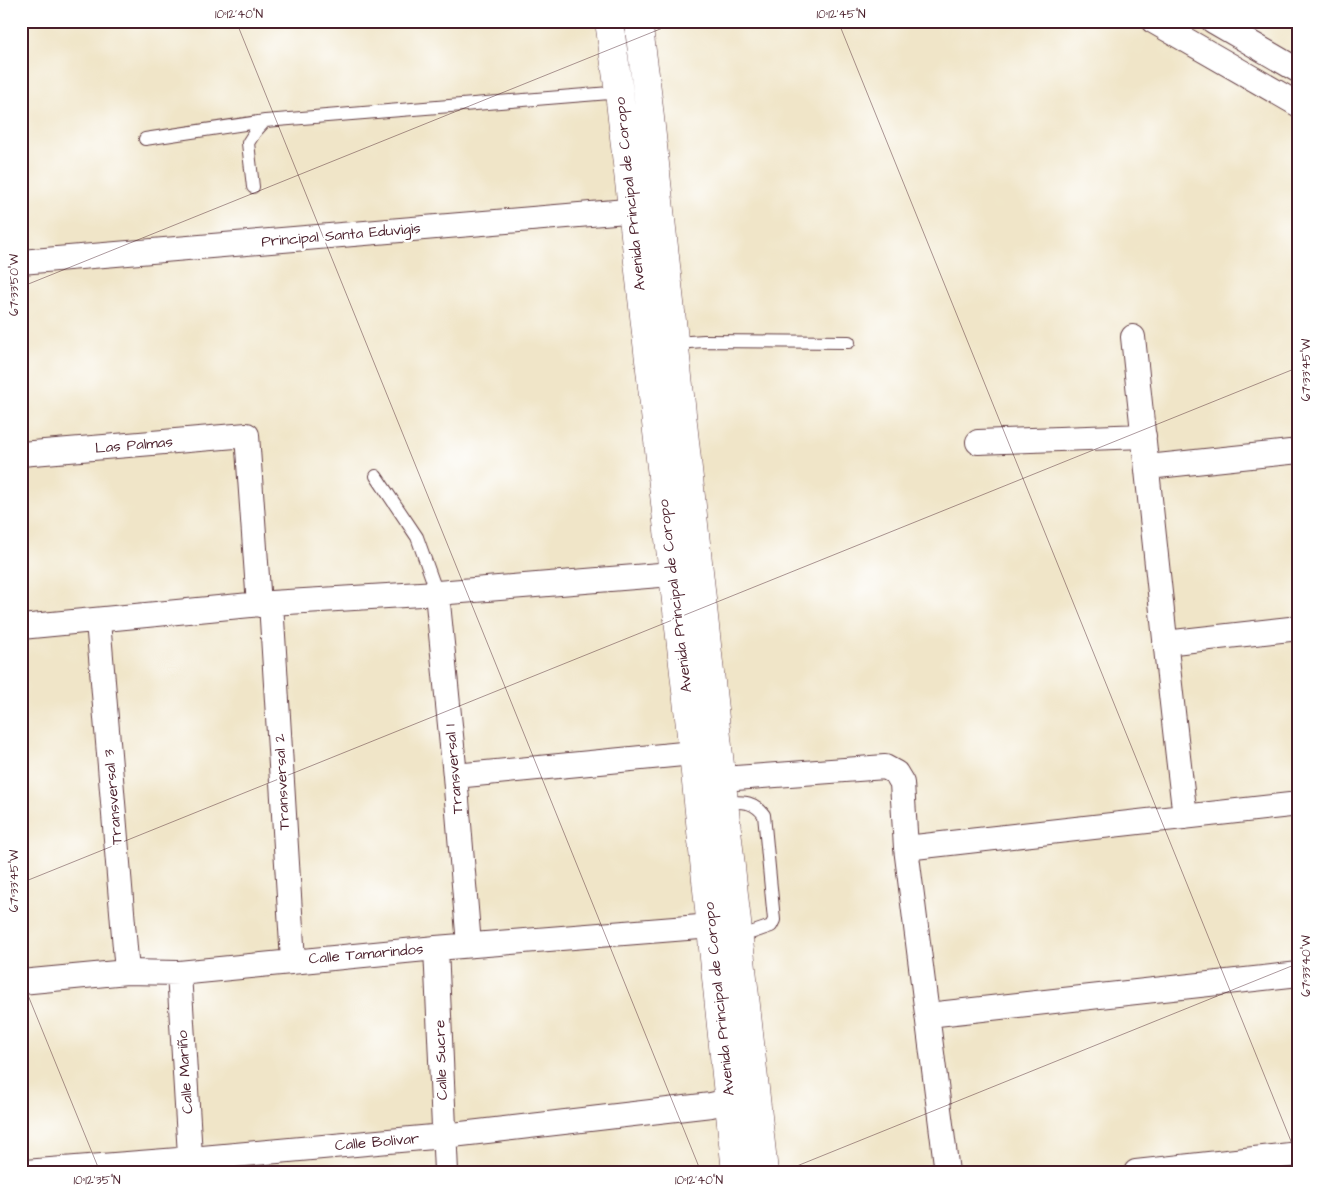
<svg xmlns="http://www.w3.org/2000/svg" width="1320" height="1193" font-family="'Architects Daughter',sans-serif">
<style>
.lines{fill:none;stroke-linecap:round;stroke-linejoin:round}
.service-casing{stroke:#633d43;stroke-width:14}
.minor-casing{stroke:#633d43;stroke-width:26}
.secondary-casing{stroke:#633d43;stroke-width:29}
.service{stroke:#fff;stroke-width:12}
.minor{stroke:#fff;stroke-width:24}
.secondary{stroke:#fff;stroke-width:28}
.ticks{fill:none;stroke:#4a1f2b;stroke-width:1;stroke-opacity:0.45}
.labels{text-anchor:middle;dominant-baseline:central;stroke-width:5;stroke-linejoin:round;paint-order:stroke}
.street-label{font-size:15px;fill:#4a1f2b;stroke:#fff}
.neatline{fill:none;stroke:#4a1f2b;stroke-width:2}
.ticks-label{font-size:12px;text-anchor:middle;fill:#4a1f2b}
</style>
<rect width="100%" height="100%" fill="#fff"/>
<filter id="ink" filterUnits="userSpaceOnUse"><feTurbulence type="fractalNoise" baseFrequency=".02" numOctaves="2"/><feDisplacementMap in="SourceGraphic" scale="10" xChannelSelector="R" yChannelSelector="G"/><feConvolveMatrix kernelMatrix="1 2 1 2 8 2 1 2 1" color-interpolation-filters="sRGB"/></filter>
<filter id="wash" filterUnits="userSpaceOnUse"><feTurbulence type="fractalNoise" baseFrequency=".0096" numOctaves="4" result="noise"/><feDisplacementMap in="SourceGraphic" scale="20" xChannelSelector="R" yChannelSelector="G"/><feGaussianBlur stdDeviation="1.12" result="paint"/><feColorMatrix in="noise" values="0 0 0 0 0 0 0 0 0 0 0 0 0 0 0 0 0 1.4 0 .05"/><feComposite in="paint" operator="in"/></filter>
<g filter="url(#wash)">
<rect width="100%" height="100%" fill="#f0e5c8"/>
</g>
<g filter="url(#ink)">
<g class="lines">
<g class="service-casing">
<path id="service" d="M145,139L265,121
M253,187L248,143L255,132L265,121L622,92
M675,343L704,341L849,342
M376,476L417,537L437,593
M725,802C742,802 753,800 764,815L774,920L771,926L739,937"/>
</g>
<g class="minor-casing">
<path id="minor" d="M1153,21L1299,105
M1213,21L1299,71
M21,262L650,209
M1133,337C1150,497 1166,657 1185,817
M978,442L1144,436
M21,454L247,435L259,605
M1148,467L1299,451
M437,593L455,776L469,945
M271,603L293,961
M98,621L127,972
M21,627L271,603L437,593L672,574
M1165,643L1299,628
M455,776L693,753
M722,779L885,767L896,773L902,783L906,848L947,1172
M906,848L1299,804
M436,948L446,1172
M179,973L191,1172
M21,982L127,972L179,973L436,948L712,926
M928,1015L1299,974
M25,1172L191,1159L444,1136L711,1105L729,1101
M1136,1172L1299,1154"/>
</g>
<g class="secondary-casing">
<path id="secondary" d="M609,21L619,92L693,753L736,1172
M638,21L647,90L764,1172"/>
</g>
<use href="#service" class="service"/>
<use href="#minor" class="minor"/>
<use href="#secondary" class="secondary"/>
</g>
</g>
<path class="ticks" d="M236,21L701,1172M838,21L1299,1161M21,287L680,21M21,883L1299,367M21,978L100,1172M782,1172L1299,963"/>
<g class="labels">
<g class="street-label">
<text transform="translate(630 194) rotate(-96)">Avenida Principal de Coropo</text>
<text transform="translate(341 235) rotate(-5)">Principal Santa Eduvigis</text>
<text transform="translate(134 445) rotate(-5)">Las Palmas</text>
<text transform="translate(675 596) rotate(-97)">Avenida Principal de Coropo</text>
<text transform="translate(454 769) rotate(-95)">Transversal 1</text>
<text transform="translate(282 782) rotate(-93)">Transversal 2</text>
<text transform="translate(113 797) rotate(-95)">Transversal 3</text>
<text transform="translate(366 954) rotate(-5)">Calle Tamarindos</text>
<text transform="translate(719 999) rotate(-96)">Avenida Principal de Coropo</text>
<text transform="translate(441 1060) rotate(-92)">Calle Sucre</text>
<text transform="translate(185 1072) rotate(-94)">Calle Mariño</text>
<text transform="translate(377 1142) rotate(-5)">Calle Bolivar</text>
</g>
</g>
<rect width="1320" height="1193" fill="none" stroke="#fff" stroke-width="55"/>
<rect x="28" y="28" width="1264" height="1138" class="neatline"/>
<g class="ticks-label">
<text x="239" y="18">10°12'40"N</text>
<text x="841" y="18">10°12'45"N</text>
<text transform="translate(14 285) rotate(-90)" y="4">67°33'50"W</text>
<text transform="translate(1306 370) rotate(-90)" y="4">67°33'45"W</text>
<text transform="translate(14 881) rotate(-90)" y="4">67°33'45"W</text>
<text transform="translate(1306 966) rotate(-90)" y="4">67°33'40"W</text>
<text x="97" y="1184">10°12'35"N</text>
<text x="699" y="1184">10°12'40"N</text>
</g>
</svg>
